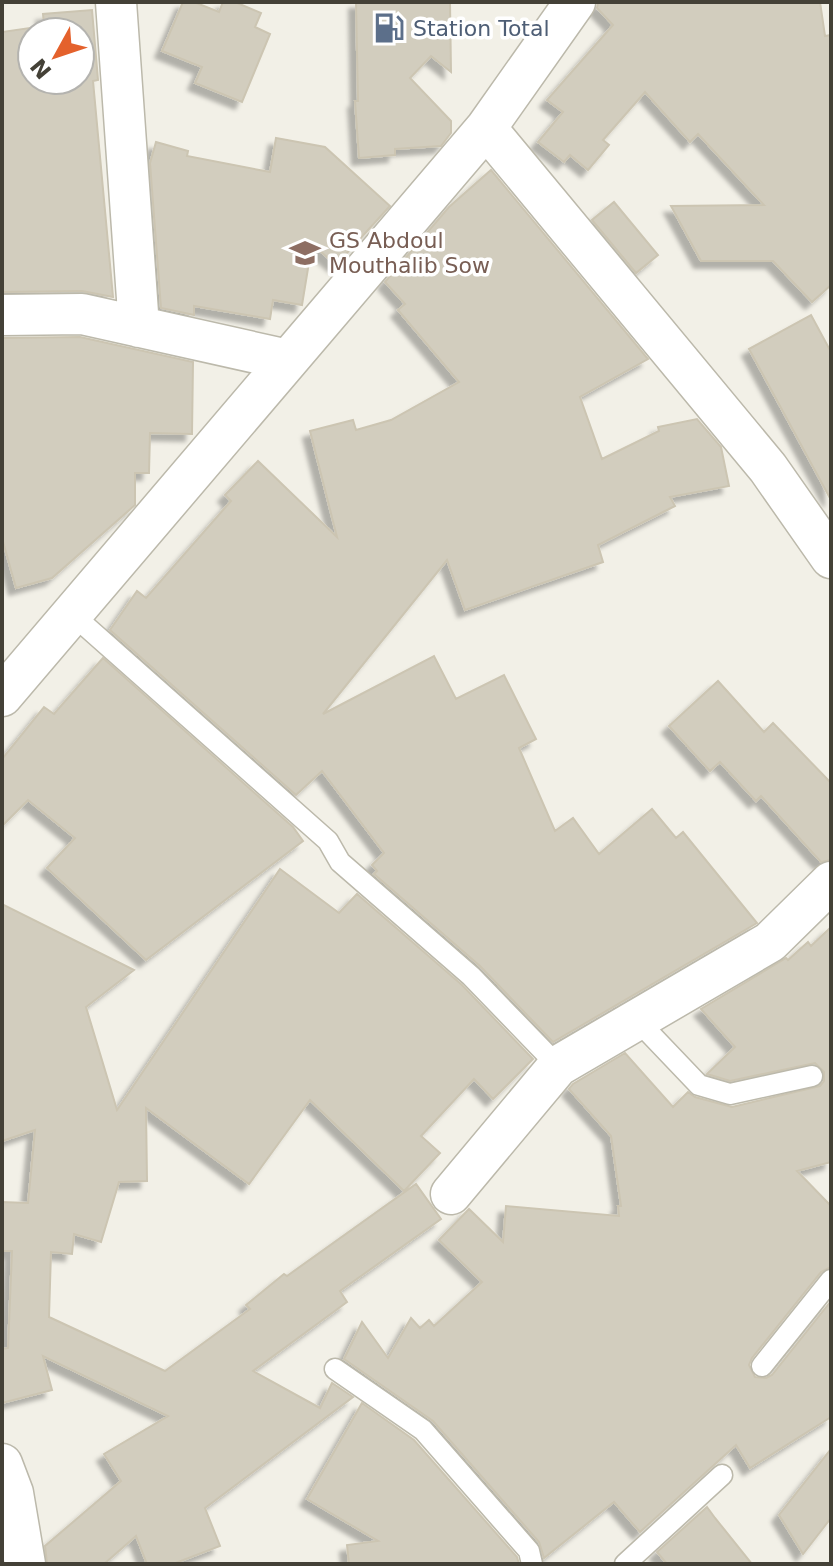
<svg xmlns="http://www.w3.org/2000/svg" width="833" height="1566" font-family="'DejaVu Sans',sans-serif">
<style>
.building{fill:#d2cdbe;stroke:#ccc5b2;stroke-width:2;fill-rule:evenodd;filter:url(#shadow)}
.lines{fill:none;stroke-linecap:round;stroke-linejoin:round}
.lane-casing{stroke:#bcb9ab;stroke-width:23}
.street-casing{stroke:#bcb9ab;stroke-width:43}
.lane{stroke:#fff;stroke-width:20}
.street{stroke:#fff;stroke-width:40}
.labels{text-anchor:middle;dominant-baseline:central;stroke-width:7;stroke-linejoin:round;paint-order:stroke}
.service-label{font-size:22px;fill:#4e5e75;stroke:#fff;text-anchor:start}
.education-label{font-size:22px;fill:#785e54;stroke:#fff;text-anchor:start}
</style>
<defs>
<filter id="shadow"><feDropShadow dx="-7" dy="7" stdDeviation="2" flood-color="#0004"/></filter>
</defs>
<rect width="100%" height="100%" fill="#f2f0e7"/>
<path class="building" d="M183,2H194L219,12L223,2H235L261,13L255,27L270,34L242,102L195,83L202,67L162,51Z
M356,2H450L451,72L431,56L410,78L451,121V133L441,146L395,149V155L359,158L355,101H358Z
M598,2H820L825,36L831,35V285L812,302L773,261H701L671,206L764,205L698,134L690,142L645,92L603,140L609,145L588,170L570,155L564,162L538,142L563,112L547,100L613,25L597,8Z
M92,10L98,80L93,81L113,297L82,291L2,292V32L44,26L43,14ZM32,32H80V80H32Z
M276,138L325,147L390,206L336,265L312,244L302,305L273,300L270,319L194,306V315L161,308L150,163L156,142L188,151L187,156L270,172Z
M491,170L648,359L580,397L602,459L659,431L658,427L697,419L721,447L729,486L670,497L675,506L598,545L603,562L465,610L447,560L323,714L434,656L456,699L504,675L536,739L519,748L555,831L573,818L599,854L652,809L676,838L683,832L757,923L553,1042L480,966L374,874L377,871L372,865L384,853L322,771L296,795L110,630L137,591L146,598L231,501L225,495L258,461L337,537L310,431L353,420L356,430L391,420L459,382L398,310L405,304L385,282L449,207Z
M614,202L658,255L636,273L592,220Z
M811,315L831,352V500L749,349Z
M80,337L193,362L192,434L150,433L149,473H135V505L52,578L16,588L2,538V338Z
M103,658L293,827L303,841L146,960L47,868L75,838L28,800L2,826V759L44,707L54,714Z
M718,681L764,732L773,723L831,783V860L821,862L761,796L756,801L720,762L710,771L669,726Z
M280,869L339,913L357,894L462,985L533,1059L493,1099L474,1079L421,1136L440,1153L404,1191L310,1100L249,1184L146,1108L147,1181L119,1182L101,1242L74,1234L72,1254L51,1252L49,1317L165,1371L250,1309L246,1305L284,1274L287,1276L416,1184L441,1219L340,1291L347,1302L253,1371L320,1408L332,1383L353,1397L205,1508L220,1546L173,1564H147L136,1536L104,1564H47L45,1546L121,1481L104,1454L168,1416L43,1356L52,1390L2,1403V1349L8,1348L12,1251H2V1202L28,1203L35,1130L2,1141V904L134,970L86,1007L117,1110Z
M831,927V1162L797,1171L831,1206V1267L821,1272L752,1358L749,1365L755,1377L766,1378L772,1375L831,1301V1417L750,1468L736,1445L640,1532L614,1502L544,1558L539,1542L433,1421L344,1359L362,1322L388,1358L411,1318L420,1328L429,1320L434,1326L482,1282L439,1240L469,1209L503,1242L506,1206L619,1216L618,1206H621L611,1136L569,1089L573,1084L625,1053L673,1107L688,1092L695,1097L732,1107L820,1086L824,1081V1072L815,1063L730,1081L707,1074L735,1047L701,1009L786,958L788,960L808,942L811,946Z
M362,1403L414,1440L517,1557L519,1564H349L347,1545L378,1541L307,1499Z
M831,1449V1518L803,1554L779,1515Z
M707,1507L715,1518L752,1564H667L657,1552Z"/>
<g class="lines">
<g class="lane-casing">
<path id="lane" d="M72,614L328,841L340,862L471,976L558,1066
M637,1020L699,1085L730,1094L812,1076
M762,1366L831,1280
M335,1369L423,1430L529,1551L532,1564
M625,1564L722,1475"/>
</g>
<g class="street-casing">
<path id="street" d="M116,2L139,327
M486,128L768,468L831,558
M2,315L82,314L288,360
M2,696L486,128L575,2
M451,1194L558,1066L770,942L831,882
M2,1464L13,1493L25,1564"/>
</g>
<use href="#lane" class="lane"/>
<use href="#street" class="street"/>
</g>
<defs>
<g id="fuel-bare" transform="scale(2.4)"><path d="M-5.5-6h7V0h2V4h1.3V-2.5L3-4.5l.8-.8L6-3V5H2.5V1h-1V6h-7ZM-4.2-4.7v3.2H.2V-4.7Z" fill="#5c6f8a" stroke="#fff" stroke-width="2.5" paint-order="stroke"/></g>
<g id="school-bare" transform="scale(2.4)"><path d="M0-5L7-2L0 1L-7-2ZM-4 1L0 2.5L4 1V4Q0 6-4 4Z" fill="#8d6e63" stroke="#fff" stroke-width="2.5" paint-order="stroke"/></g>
</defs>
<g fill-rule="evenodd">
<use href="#fuel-bare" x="389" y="28"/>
<use href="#school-bare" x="305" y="253"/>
</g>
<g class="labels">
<g class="service-label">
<text x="413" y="28">Station Total</text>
</g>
<g class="education-label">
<text x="329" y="240">GS Abdoul<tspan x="329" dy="25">Mouthalib Sow</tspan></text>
</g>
</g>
<rect width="833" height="1566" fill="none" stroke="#444137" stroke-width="8"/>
<g transform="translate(56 56) rotate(230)"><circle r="38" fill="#ffffff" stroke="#b4b3af" stroke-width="2"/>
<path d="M0-6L14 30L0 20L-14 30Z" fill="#e4612c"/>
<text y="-12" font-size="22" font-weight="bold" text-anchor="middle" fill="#444137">N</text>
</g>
</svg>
